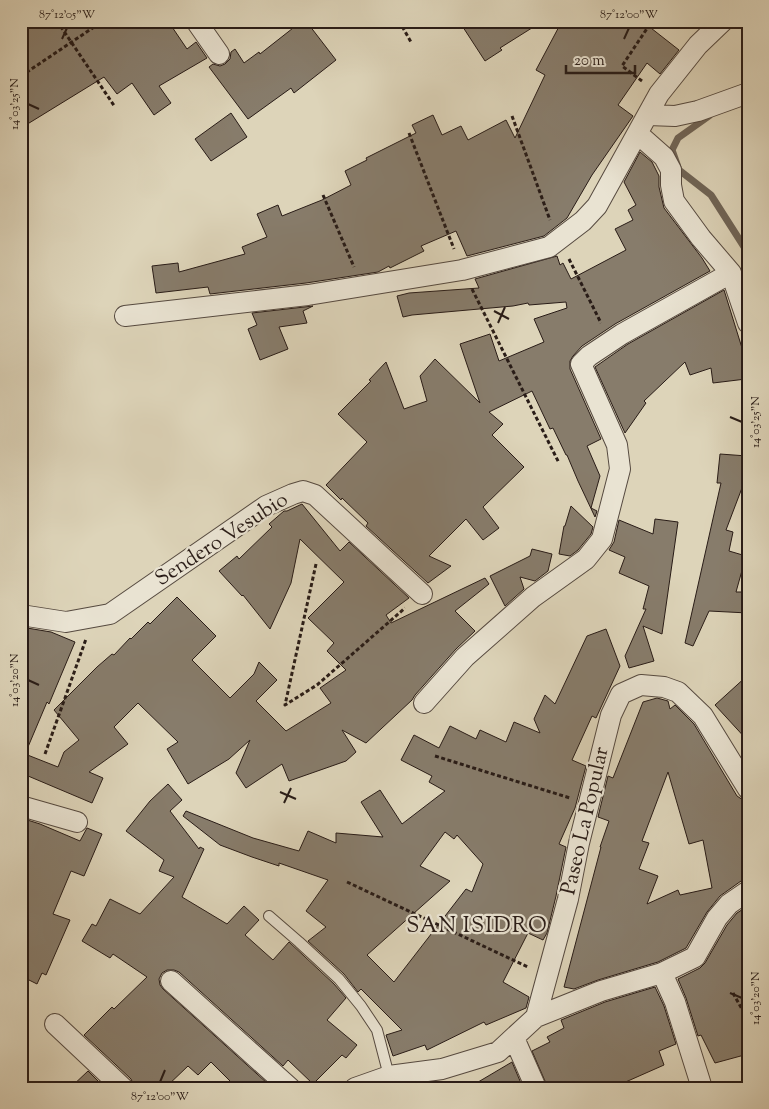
<svg xmlns="http://www.w3.org/2000/svg" width="769" height="1109" font-family="'Sorts Mill Goudy',serif">
<style>
.lines{fill:none;stroke-linecap:round;stroke-linejoin:round}
.stream{stroke:#706557;stroke-width:7}
.building{fill:#877c6b;stroke:#291c17;fill-rule:evenodd}
.service-casing{stroke:#564a40;stroke-width:12}
.minor-casing{stroke:#564a40;stroke-width:22}
.path{stroke:#291c17;stroke-width:3;stroke-dasharray:4 2.5;stroke-linecap:butt}
.service{stroke:#e9e3d2;stroke-width:10}
.minor{stroke:#e9e3d2;stroke-width:20}
.ticks{fill:none;stroke:#291c17;stroke-width:2}
.labels{text-anchor:middle;dominant-baseline:central;stroke-width:4.5;stroke-linejoin:round;paint-order:stroke}
.street-label{font-size:21px;fill:#291c17;stroke:#e9e3d2}
.neighbourhood-label{font-size:22px;letter-spacing:1px;fill:#291c17;stroke:#e9e3d2}
.neatline{fill:none;stroke:#291c17;stroke-width:2}
.ticks-label{font-size:12px;text-anchor:middle;fill:#291c17}
</style>
<rect width="100%" height="100%" fill="#ddd4b9"/>
<filter id="stains"><feTurbulence type="fractalNoise" baseFrequency=".004" numOctaves="4"/><feColorMatrix values="0 0 0 0 .2 0 0 0 0 .09 0 0 0 0 .02 0 0 0 .5 -.17"/></filter>
<radialGradient id="worn" r=".72"><stop offset=".6" stop-color="#630" stop-opacity="0"/><stop offset="1" stop-color="#630" stop-opacity=".3"/></radialGradient>
<g class="lines">
<path class="stream" d="M709,116L678,138L672,150L679,170L711,195L748,253"/>
</g>
<path class="building" d="M21,21H168L187,49L196,42L207,58L159,86L171,103L154,115L132,83L117,94L104,77L21,128Z
M302,21H306L336,60L294,93L291,88L248,119L209,67L213,64L220,66L225,64L230,59L231,52L235,49L244,63L259,52L260,54Z
M459,21H543L500,48L502,50L485,61Z
M562,21H642L679,50L660,74L647,63L618,105L633,116L592,175L567,218L544,236L467,256L456,231L421,246L424,251L390,268L389,266L378,272L306,283L210,294L208,287L156,293L152,266L178,263L179,272L245,254L242,247L267,237L257,214L278,205L282,216L322,200L351,185L345,171L367,160L366,158L416,133L412,125L433,115L442,135L461,126L468,140L506,120L515,138L545,75L536,70Z
M231,113L247,137L211,161L195,139Z
M640,152L652,162L659,176V187L664,208L702,258L710,271L615,324L582,346L573,356L570,361V369L601,439L587,446L600,476L591,508L597,511L595,517L578,481L567,455H566L553,428L550,429L532,391L489,412L503,424L492,435L524,467L483,507L499,528L483,540L466,519L429,556L451,566L428,583L366,526L368,523L342,498L341,500L326,485L367,442L338,414L371,381L369,380L386,362L404,409L427,401L420,376L435,359L480,403L460,344L490,334L499,361L544,342L534,319L567,308L566,302L529,305L528,303L513,306L412,315L403,317L397,296L409,293L479,288L475,279L557,256L560,265L563,263L571,279L626,250L615,229L633,220L628,210L636,205L624,182Z
M724,290L742,348L746,379L713,383L711,368L690,375L685,362L644,401L646,403L625,433L595,367L628,344Z
M313,306L303,311L307,323L279,327L288,349L260,360L248,329L257,325L252,313Z
M720,454L747,456L745,480L726,530L733,532L729,551L746,556L736,592H748V613L709,611L693,646L685,643L721,483H717Z
M302,504L340,551L349,542L409,598L386,615L391,623L485,578L489,584L455,611L475,631L456,649L415,695L412,700L366,743L342,730L356,752L346,761L289,781L282,764L246,788L236,773L250,740L229,759L188,784L167,749L178,742L138,703L114,727L128,744L89,772L103,778L92,803L21,773V627L51,632L75,642L49,704L47,702L25,754L58,767L64,752L79,740L54,710L97,667L112,654L114,655L130,638L131,639L148,622L150,624L177,597L216,636L192,660L230,698L254,674L259,662L277,680L256,701L286,731L331,703L320,688L346,670L327,651L334,643L308,618L344,582L300,539L291,583L270,629L243,595L242,596L219,571L237,556L239,559L272,527L269,524L284,511H287Z
M571,506L593,527L591,534L578,550L570,556L559,554L564,526H565Z
M655,519L678,522L662,634L643,626L654,661L629,668L625,656L646,609H643L649,586L619,573L625,557L609,550L614,542L619,520L653,534Z
M532,549L552,554L548,571L535,581L520,577L524,589L505,606L490,576L530,556Z
M606,629L620,666L596,718L592,716L572,760L586,766L575,808L559,844L566,847L556,896L547,933L543,940L528,933L503,982L529,997L526,1008L486,1025L484,1022L427,1050L425,1045L393,1056L386,1035L402,1030L361,989L358,992L344,974L308,941L326,927L306,911L328,880L279,863V866L252,857L220,845L183,816L186,811L253,838L299,851L308,831L336,843V833L383,837L361,802L380,790L402,824L445,791L429,782L432,776L401,760L414,735L439,748L450,726L476,739L480,730L506,742L514,722L540,733L534,719L545,695L555,704L587,636ZM445,832L454,839L457,835L483,864L472,892L466,889L394,982L367,955L450,881L420,866Z
M748,675V741L715,705Z
M657,698L668,701L670,709L675,705L694,724L737,796L743,800L748,809V879L741,881L720,896L707,912L686,948L658,962L598,980L574,989L564,987L601,847H600L609,821L598,817L608,776L613,778L643,702ZM668,772L689,844L703,840L712,888L680,895L678,890L647,904L658,876L639,869L649,843L642,841Z
M168,784L182,800L170,811L199,849L200,847L204,849L182,897L227,924L244,906L259,920L245,935L273,960L289,942L334,984L346,998L327,1020L357,1045L346,1058L342,1055L313,1084L288,1060L283,1066L179,972L174,970H167L162,973L159,979L160,985L163,989L267,1083L262,1088H237L211,1062L198,1075L188,1066L165,1088H135L131,1079L84,1035L112,1007L114,1009L147,977L113,954L110,958L82,941L92,924L96,926L110,899L140,914L174,877L159,871L164,860L126,831L150,801Z
M21,818L40,824L80,841L87,828L102,834L84,876L71,871L53,914L70,920L46,975L42,973L37,984L21,976Z
M748,906V1054L715,1063L701,1035L698,1036L686,998L678,979L700,968L705,963L727,925L737,913Z
M655,987L664,1006L676,1044L659,1051L664,1065L612,1088H575L571,1082L556,1088H548L532,1051L550,1042L547,1037L564,1028L561,1020L605,1002Z
M512,1062L523,1088H468Z
M88,1071L105,1088H70Z"/>
<g class="lines">
<g class="service-casing">
<path id="service" d="M269,916L299,942L339,979L361,1006L377,1030L389,1076"/>
</g>
<g class="minor-casing">
<path id="minor" d="M196,21L219,54
M648,115L675,116L698,111L748,93
M638,134L664,157L671,170V185L674,201L701,238L731,273L748,323
M125,316L308,295L462,270L549,247L583,221L597,206L659,94L698,45L723,21
M21,615L66,622L110,614L266,506L293,494L303,491L315,495L422,594
M424,703L465,657L533,597L586,559L602,539L620,469L617,445L581,364L589,356L622,334L731,273
M21,806L77,822
M662,973L675,1002L702,1088
M171,981L290,1088
M536,1017L601,991L662,973L695,957L717,918L729,904L748,891
M55,1024L123,1088
M514,1038L536,1088
M355,1088L389,1076L442,1069L498,1052L536,1017L568,899L579,843L611,715L621,694L641,685L664,687L678,692L703,716L748,789"/>
</g>
<path class="path" d="M57,21L115,107
M399,21L411,42
M21,76L103,21
M642,81L622,66L652,21
M512,116L550,220
M409,133L454,249
M323,195L354,267
M569,259L601,323
M472,289L559,463
M316,564L285,705L317,685L405,608
M45,754L86,639
M435,756L570,798
M347,882L528,967
M733,993L748,1020"/>
<use href="#service" class="service"/>
<use href="#minor" class="minor"/>
</g>
<path class="ticks" d="M62,39L67,28M624,39L629,28M28,104L39,109M494,311L509,319M498,323L505,307M730,417L742,422M28,680L39,685M280,792L296,799M284,803L291,788M730,993L742,998M160,1082L165,1070"/>
<g class="labels">
<g class="street-label">
<text transform="translate(222 540) rotate(-33)">Sendero Vesubio</text>
<text transform="translate(586 821) rotate(-77)">Paseo La Popular</text>
</g>
<g class="neighbourhood-label">
<text x="477" y="927">SAN ISIDRO</text>
</g>
</g>
<rect width="769" height="1109" fill="none" stroke="#ddd4b9" stroke-width="55"/>
<path d="M566 65v8h69v-8" fill="none" stroke="#291c17" stroke-width="2.5"/>
<text x="574" y="65" font-size="15" fill="#291c17" stroke="#e9e3d2" stroke-width="4" paint-order="stroke">20 m</text>
<rect x="28" y="28" width="714" height="1054" class="neatline"/>
<g class="ticks-label">
<text x="67" y="18">87°12'05"W</text>
<text x="629" y="18">87°12'00"W</text>
<text transform="translate(14 104) rotate(-90)" y="4">14°03'25"N</text>
<text transform="translate(755 422) rotate(-90)" y="4">14°03'25"N</text>
<text transform="translate(14 680) rotate(-90)" y="4">14°03'20"N</text>
<text transform="translate(755 998) rotate(-90)" y="4">14°03'20"N</text>
<text x="160" y="1100">87°12'00"W</text>
</g>
<rect width="100%" height="100%" filter="url(#stains)"/>
<rect width="100%" height="100%" fill="url(#worn)"/>
</svg>
